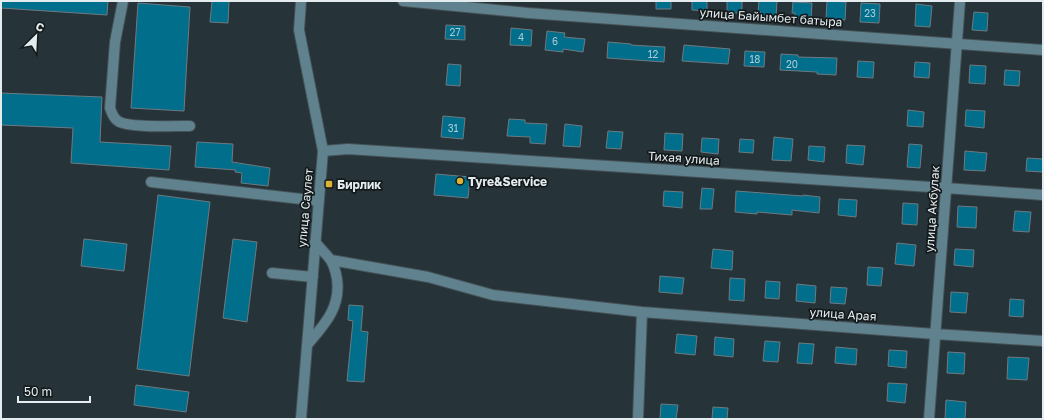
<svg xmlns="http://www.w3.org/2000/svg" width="1044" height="420" font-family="'Golos Text',sans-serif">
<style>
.building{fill:#016e8c;stroke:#6d7b81}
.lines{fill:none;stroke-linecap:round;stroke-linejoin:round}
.minor-casing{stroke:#445155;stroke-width:12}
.minor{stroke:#60818e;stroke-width:10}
.poi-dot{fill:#dbb233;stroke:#141a1c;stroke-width:1.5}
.labels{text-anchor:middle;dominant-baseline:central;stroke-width:3.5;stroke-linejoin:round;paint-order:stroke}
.number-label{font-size:10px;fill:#abccd6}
.street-label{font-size:12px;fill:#e4ecef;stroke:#141a1c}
.poi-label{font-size:12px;font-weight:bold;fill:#e4ecef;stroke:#141a1c;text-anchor:start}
</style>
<rect width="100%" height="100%" fill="#263338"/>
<path class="building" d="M1,1H108L107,15L1,8Z
M212,1H229L228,23L210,22Z
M656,1H671V9H656Z
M692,1H707V11L692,10Z
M727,1H742V13H727Z
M759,1H777L776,17L761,16V12H758Z
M827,1L846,2L845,20L826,19Z
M793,2L812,3L811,19L795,18V13H792Z
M138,3L190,7L184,111L131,108Z
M861,3L880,4L879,23L860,22Z
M916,4L932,6L930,27L915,26Z
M974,12L988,13L987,31L972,30Z
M446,25L465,26V40L445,39Z
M511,28L532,30L531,46L510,45Z
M547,31L565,33L564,37L585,39L583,52L563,49V52L545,50Z
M608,42L631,44V45L665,47L664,62L607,58Z
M684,45L730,49L728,64L682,61Z
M745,51L765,52L764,67L744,66Z
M781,54L798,55V57L837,58L836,75L817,74V72L780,70Z
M858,61L874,62L873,78L857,77Z
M915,62L930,63L929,78L914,77Z
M448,64L461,65L460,86L446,85Z
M970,65L986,66L985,84L969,83Z
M1005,70L1020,71L1019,86L1004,85Z
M1,93L102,97L100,142L171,146L169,170L71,163L73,128L1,125Z
M908,110L924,112L923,127L907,126Z
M966,110L985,111L984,128L965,126Z
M443,116L465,118L463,139L441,137Z
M509,119L525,120V123L547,124L545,144L530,143V137L507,136Z
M565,124L582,126L580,147L563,146Z
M608,131L623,132L621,149L606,148Z
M665,133L683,134L682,151L664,150Z
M774,137L793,139L791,161L772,160Z
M702,138L719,139L718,154L701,152Z
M740,139L754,140L753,153L739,152Z
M197,142L233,144L232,162L270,168L268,186L241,183L242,173L235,172L236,170L195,167Z
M909,144L922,145L920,168L907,167Z
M847,145L865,146L863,165L846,163Z
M809,146L825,147L824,162L808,160Z
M965,151L987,153L985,171L964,170Z
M1027,158L1043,159V172L1026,171Z
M436,174L470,177L468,198L434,195Z
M702,188L714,189L712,209H700Z
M664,191L683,192L682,208L663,206Z
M736,191L803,196V195L820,197L819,213L792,210V215L757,212V214L735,212Z
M158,195L210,202L189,376L137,369Z
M839,199L857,200L856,217L838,215Z
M903,203L918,204L917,225L902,224Z
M958,206L977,207L976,228L957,227Z
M1015,211L1031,212L1029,232L1013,231Z
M84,239L127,244L124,271L81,266Z
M233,239L257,242L247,322L223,318Z
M897,243L916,245L914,266L895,264Z
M713,249L733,251L732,270L711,268Z
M955,249L974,250L973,267L954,265Z
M868,267L883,268L881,286L867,285Z
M660,276L684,278L682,294L659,292Z
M730,278L745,279L744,301L729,300Z
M766,281L780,282L779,299L765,298Z
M797,284L816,286L815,303L796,301Z
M831,287L847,288L845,304L830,303Z
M951,292L968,293L966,313L950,312Z
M1010,299L1024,300L1023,317L1009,316Z
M349,305L363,306L361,331L368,332L364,382L347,381L353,321L348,320Z
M677,334L697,336L695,355L675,353Z
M715,337L734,339L733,357L714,355Z
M765,341L780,342L778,362L763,361Z
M799,343L814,344L812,364L797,363Z
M836,347L857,349L856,365L835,363Z
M889,350L907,351L906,368L888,366Z
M948,352L965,353L964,374L947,373Z
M1008,357L1029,358L1027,380L1007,379Z
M888,383L907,384L905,403L887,401Z
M136,385L189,392L186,412L134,405Z
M946,400L966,402L965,419H945Z
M661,404L678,405L676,419H660Z
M713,407L728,408L727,419H712Z"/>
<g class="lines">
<g class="minor-casing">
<path id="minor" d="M123,1L115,42L110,108C112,113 113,118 118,121C127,128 176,126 190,126
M301,1L299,30L323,151L301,419
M403,1L528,13L1043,50
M323,151L348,149L946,188L1043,195
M151,182L319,201
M331,260L428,277L493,295L642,312L935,334L1043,341
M272,273L313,277
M307,345C324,325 341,308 337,279C336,273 334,265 330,259C325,253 320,248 315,242
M638,419L642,312
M929,419L960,1"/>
</g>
<use href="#minor" class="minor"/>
</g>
<g class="poi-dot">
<circle cx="460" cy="181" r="4"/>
<rect x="325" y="180" width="8" height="8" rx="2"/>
</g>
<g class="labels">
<g class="number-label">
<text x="870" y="13">23</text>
<text x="455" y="32">27</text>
<text x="521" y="37">4</text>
<text x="555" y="41">6</text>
<text x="653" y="54">12</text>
<text x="755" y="59">18</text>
<text x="792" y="64">20</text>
<text x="453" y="128">31</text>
</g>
<g class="street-label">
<text transform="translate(771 17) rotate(4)">улица Байымбет батыра</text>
<text transform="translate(684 158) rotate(4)">Тихая улица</text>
<text transform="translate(305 208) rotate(-85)">улица Саулет</text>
<text transform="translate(932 209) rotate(-86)">улица Акбулак</text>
<text transform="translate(843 314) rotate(4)">улица Арая</text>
</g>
<g class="poi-label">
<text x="468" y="181">Tyre&amp;Service</text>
<text x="337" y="184">Бирлик</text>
</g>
</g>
<rect width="1044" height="420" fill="none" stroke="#e4ecef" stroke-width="4"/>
<g transform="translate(36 36) rotate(24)" stroke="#141a1c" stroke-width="3" paint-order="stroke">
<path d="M0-3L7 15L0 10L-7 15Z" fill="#e4ecef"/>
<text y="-6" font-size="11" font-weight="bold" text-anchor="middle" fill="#e4ecef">С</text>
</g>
<path d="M18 396v6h72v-6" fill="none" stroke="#e4ecef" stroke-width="2"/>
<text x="24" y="396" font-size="12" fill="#e4ecef" stroke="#141a1c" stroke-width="3" paint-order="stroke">50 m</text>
</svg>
